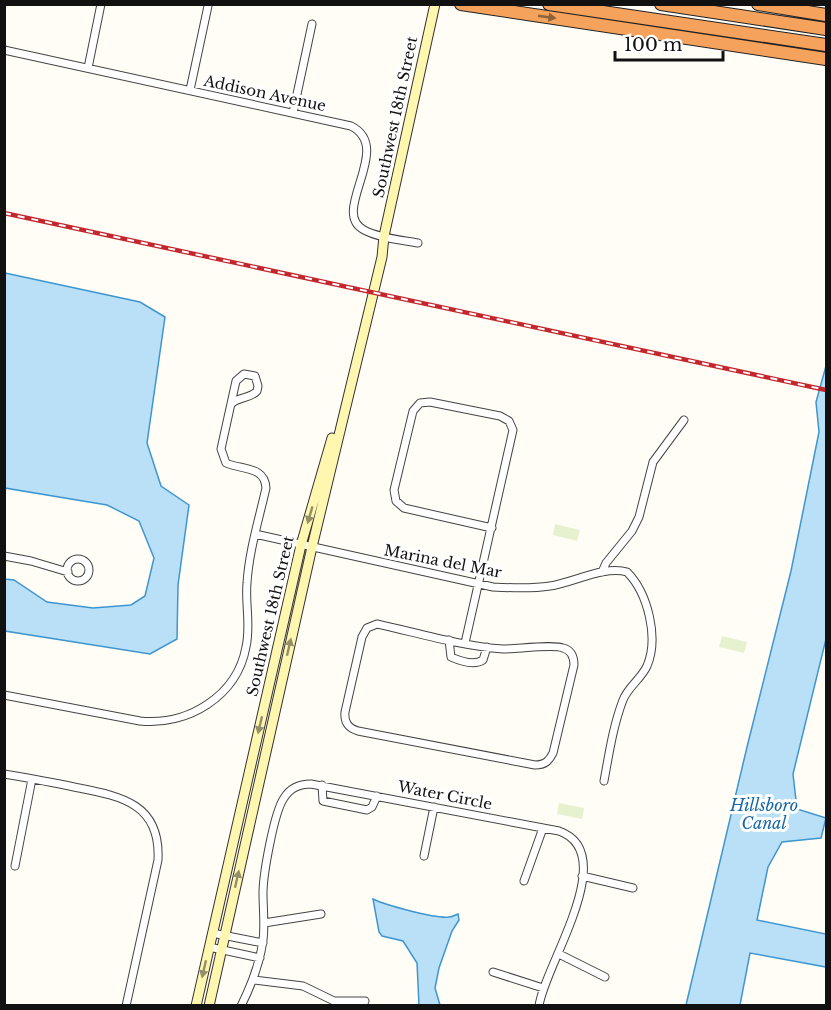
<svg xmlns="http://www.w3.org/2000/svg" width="831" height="1010" font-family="'Libre Baskerville',serif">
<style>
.pitch{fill:#e6f2cf}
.water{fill:#b9e0f7;stroke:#3f96cf;stroke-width:1.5}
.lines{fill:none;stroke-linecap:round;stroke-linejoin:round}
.minor-casing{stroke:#444;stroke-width:9}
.secondary-casing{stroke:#333;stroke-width:11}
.motorway-casing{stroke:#222;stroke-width:14}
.minor{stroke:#fff;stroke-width:7}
.secondary{stroke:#fff6b0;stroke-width:9}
.motorway{stroke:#f5a25d;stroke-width:12}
.rail-casing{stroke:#c4262e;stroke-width:4.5}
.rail{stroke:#fff;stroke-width:2;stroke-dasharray:7;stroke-linecap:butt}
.oneway{fill:#8e613b}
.oneway2{fill:#948f68}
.labels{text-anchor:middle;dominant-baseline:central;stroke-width:6;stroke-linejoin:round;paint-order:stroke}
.street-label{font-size:15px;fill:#111;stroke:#fff}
.water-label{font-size:16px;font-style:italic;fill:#1768a6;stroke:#fff}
</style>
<rect width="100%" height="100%" fill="#fffdf5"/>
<path class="pitch" d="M555,524L580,530L577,541L553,535Z
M722,636L747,642L744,653L719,647Z
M559,803L584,808L582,819L557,814Z"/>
<path class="water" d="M5,273L140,302L165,317L147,443L161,486L189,505L178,585L177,639L150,654L5,631V579L14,580L47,602L93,608L131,605L145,596L154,558L139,521L107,505L5,488Z
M826,366V639L793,774L797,809L826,818L821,838L782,842L768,867L757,920L826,934V967L750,953L740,1005H686L747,747L791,571L819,432L816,402Z
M373,899C385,905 436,919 449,917C452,917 455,915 458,914L459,920L452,931L439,968L435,988L440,1005H419L417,963L403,941L382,936L379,932Z"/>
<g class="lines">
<g class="minor-casing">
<path id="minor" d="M4,50L351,126C395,148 329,212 364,230C379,238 401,240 418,243
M88,68L101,4
M190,90L208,6
M293,113L312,24
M255,534L493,587C512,588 531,589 550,586C572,583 605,565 627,572C648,593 659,638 647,666C641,679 628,687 623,700C613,726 609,754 604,781
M4,556L31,561L68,572
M67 570a11 11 0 1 1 22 0a11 11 0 1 1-22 0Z
M602,572L606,563L632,531L639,517L653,462L684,420
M377,624C418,633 461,646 503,649C517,649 554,644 563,648C571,650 574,657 574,665L553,753C549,761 545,765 535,765L358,731C348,728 344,722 345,712L362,637L367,628Z
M449,640L451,657C460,661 474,666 483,660L487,647
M465,643L513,430L509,421L500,416L430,402L420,403L413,411L394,490L396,501L404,508L492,528
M4,695L140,721C188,726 237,696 246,647C251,625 245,604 247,583C249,551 259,519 266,488C265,466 242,470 226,463L221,449L236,381L244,374L255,376L258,386L257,391C250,399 239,396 231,404
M4,774C28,778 51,782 74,787C119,796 161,802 158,860L126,1006
M322,785L323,801L367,810L372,807L377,796
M424,856L434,807
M15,866L32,779
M582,876L633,888
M524,881L543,828
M264,923L321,914
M212,933L263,943
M209,947L260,958
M559,954L605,977
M493,972L543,988
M254,980L303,986L334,1001H365
M241,1006C252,984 260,963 263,940C265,924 263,909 263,893C263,875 274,812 284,798C290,788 300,784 311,784L559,831C622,853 544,966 539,1006"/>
</g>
<g class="secondary-casing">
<path id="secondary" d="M196,1006L301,545L332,438
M209,1006L312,547L382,257L384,236L435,4"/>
</g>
<g class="motorway-casing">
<path id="motorway" d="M461,4L826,59
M549,4L826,45
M661,4L826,29
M758,4L826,15"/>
</g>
<use href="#minor" class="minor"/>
<use href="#secondary" class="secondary"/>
<use href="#motorway" class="motorway"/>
<g class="rail-casing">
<path id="rail" d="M4,213L826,390"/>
</g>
<use href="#rail" class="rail"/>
</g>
<defs><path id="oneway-solid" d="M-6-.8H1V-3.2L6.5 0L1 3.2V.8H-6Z" transform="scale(1.5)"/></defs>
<use class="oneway" href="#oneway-solid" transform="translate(547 17) rotate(8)"/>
<g class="oneway2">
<use href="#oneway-solid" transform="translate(310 515) rotate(106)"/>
<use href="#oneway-solid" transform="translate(289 647) rotate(-77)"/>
<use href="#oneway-solid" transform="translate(260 725) rotate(103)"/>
<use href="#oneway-solid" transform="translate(237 879) rotate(-77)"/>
<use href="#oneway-solid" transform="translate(204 969) rotate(103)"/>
</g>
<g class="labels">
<g class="street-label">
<text transform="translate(265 93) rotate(12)">Addison Avenue</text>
<text transform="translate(395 117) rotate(-78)">Southwest 18th Street</text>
<text transform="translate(443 561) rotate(11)">Marina del Mar</text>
<text transform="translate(270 616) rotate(-77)">Southwest 18th Street</text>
<text transform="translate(445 795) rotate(11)">Water Circle</text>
</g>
<g class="water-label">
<text x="764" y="805">Hillsboro<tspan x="764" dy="18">Canal</tspan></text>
</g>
</g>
<rect width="831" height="1010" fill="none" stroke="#111111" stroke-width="12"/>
<path d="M615 51v9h108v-9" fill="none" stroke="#111111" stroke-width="3"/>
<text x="624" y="51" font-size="18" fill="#111111" stroke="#ffffff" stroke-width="4.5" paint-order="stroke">100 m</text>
</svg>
